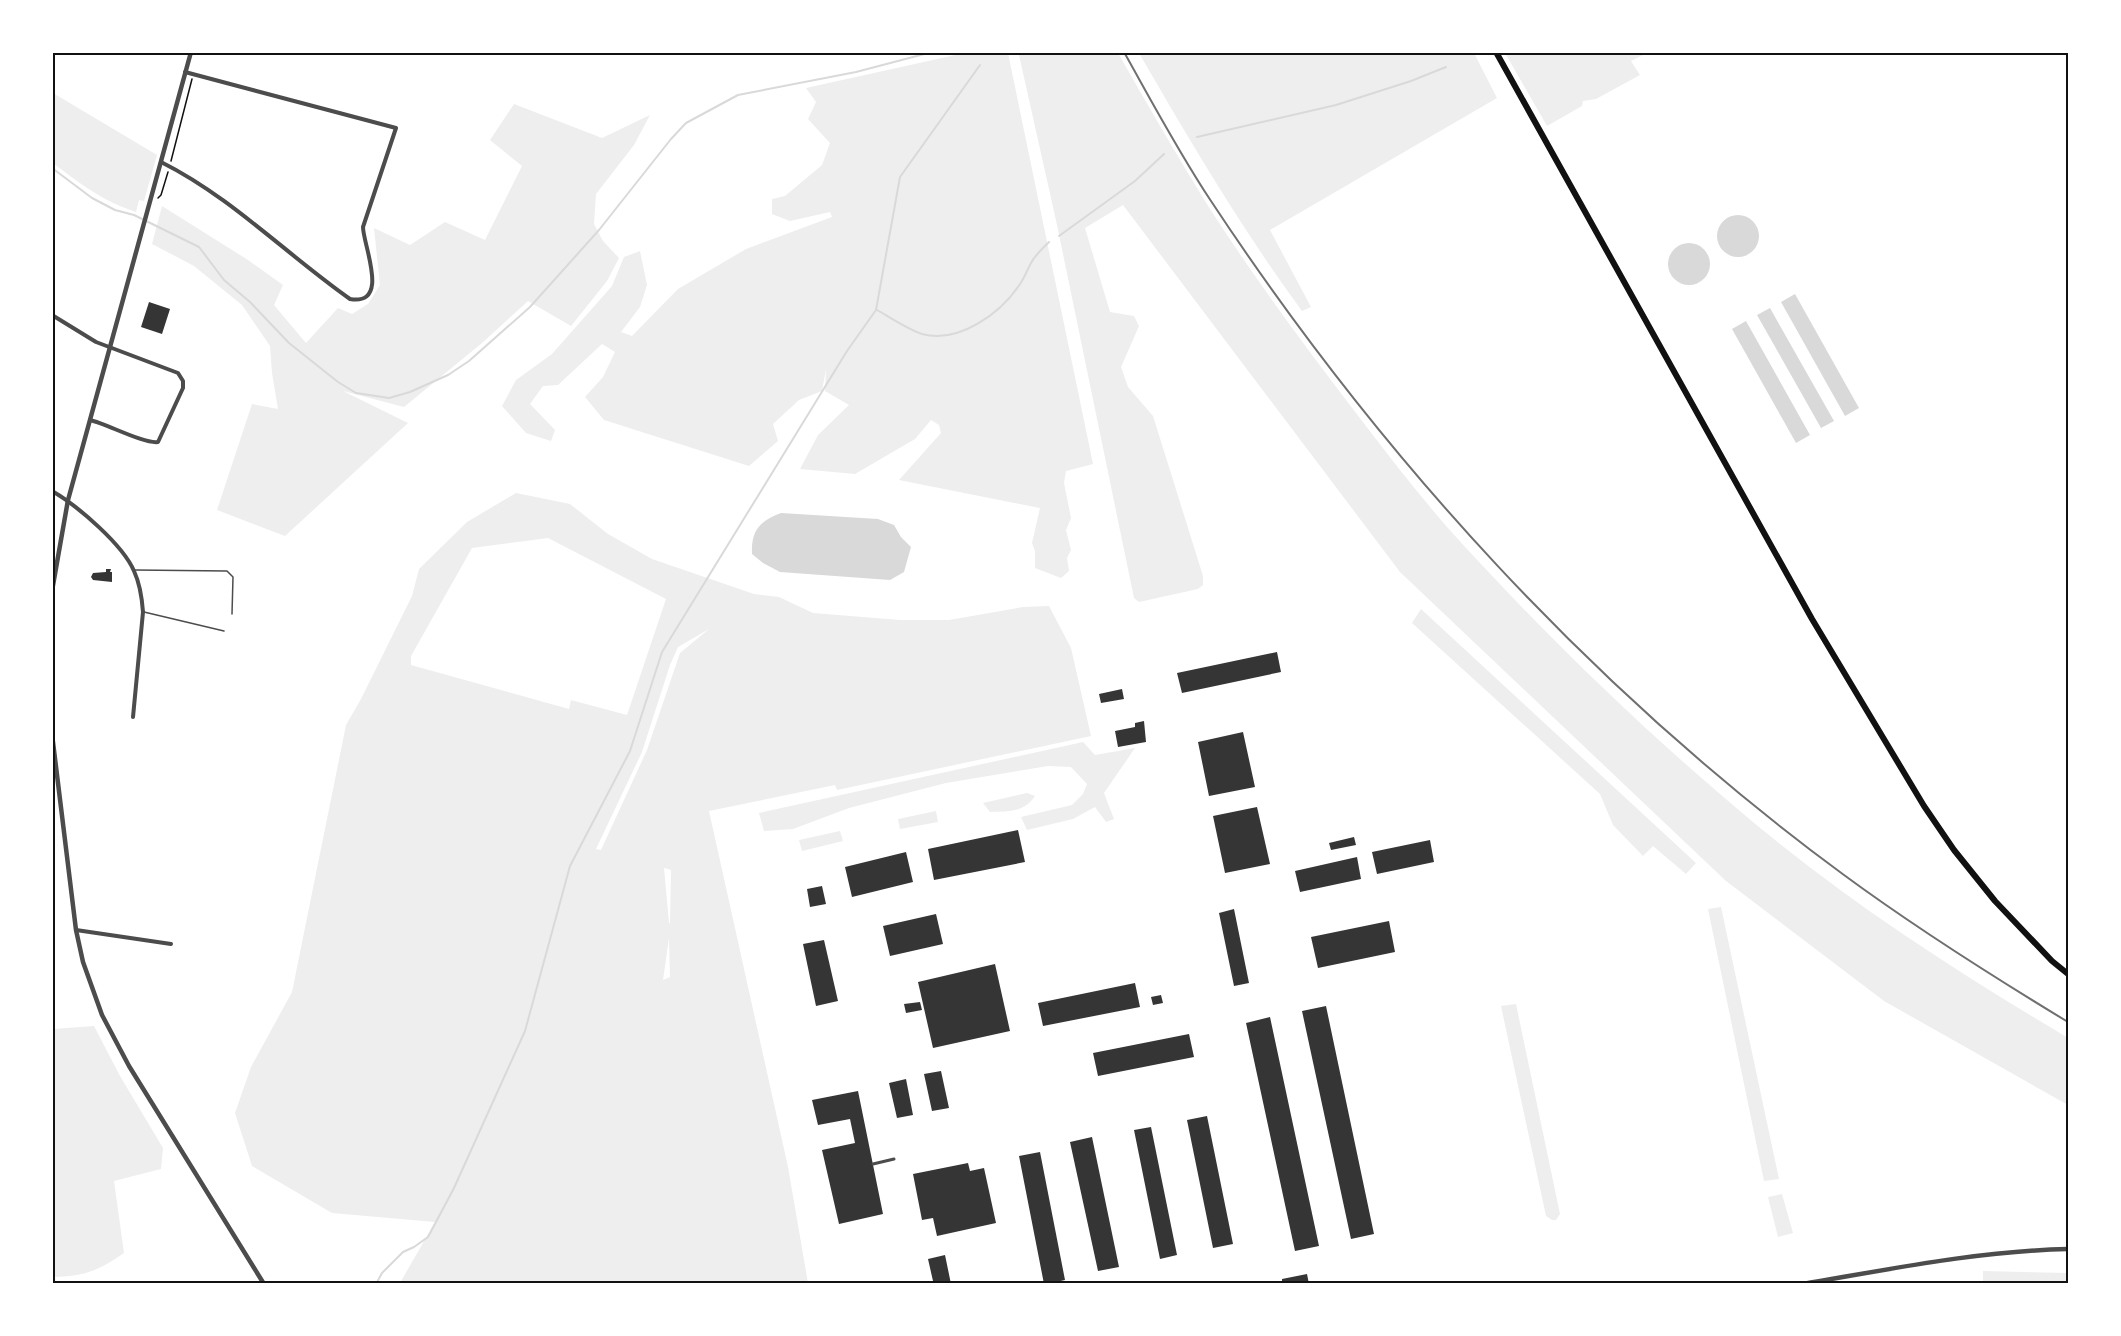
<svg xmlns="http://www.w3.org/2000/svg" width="2121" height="1336" font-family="'IBM Plex Sans',sans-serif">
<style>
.green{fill:#eee;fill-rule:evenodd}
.water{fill:#d9d9d9}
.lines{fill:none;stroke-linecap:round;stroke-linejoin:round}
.stream{stroke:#d9d9d9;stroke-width:2}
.building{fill:#353535}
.path{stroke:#111;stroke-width:1.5}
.service{stroke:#4c4c4c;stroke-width:1.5}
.pedestrian{stroke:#4c4c4c;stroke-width:3}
.minor{stroke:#4c4c4c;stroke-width:4}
.tertiary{stroke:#4c4c4c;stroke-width:4.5}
.primary{stroke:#111;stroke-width:6}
.rail{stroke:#707070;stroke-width:2}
.neatline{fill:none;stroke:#111;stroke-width:2}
</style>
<rect width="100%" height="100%" fill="#fff"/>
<path class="green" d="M969,52L1008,53L1093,464L1066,471L1064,483L1071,518L1066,530L1071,550L1067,558L1069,571L1061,578L1035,568V551L1032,543L1040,508L899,480L941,433L939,425L931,420L915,439L855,474L800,469L818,435L849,405L825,391L826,369L822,391L799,400L773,424L778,441L749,466L604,420L585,397L603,377L615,352L602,344L558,385L543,386L530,404L555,430L551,441L526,433L502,406L516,380L552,354L612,286L624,257L640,251L647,285L640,307L621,332L632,336L678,289L746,249L832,217L830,212L790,221L772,214V199L785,196L822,165L830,143L808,119L816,102L806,88Z
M1026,53H1118C1148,105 1178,158 1210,209C1255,279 1305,346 1356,413C1385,451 1415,490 1447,527C1550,641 1660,747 1780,844C1870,916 1969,979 2068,1038V1105L1884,1001L1726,881L1400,572L1123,205L1085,228L1110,312L1134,316L1139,326L1121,367L1128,387L1153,416L1203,576V585L1198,589L1139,602L1134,598L1057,225L1019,55Z
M1139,53H1474L1497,98L1270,230L1311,307L1302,311C1241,228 1190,141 1139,53Z
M1505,53H1647L1631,61L1640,75L1596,99L1583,101L1582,106L1547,126Z
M53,93L157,155L144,201L139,200L136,212C104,202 79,183 53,163Z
M514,104L602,138L650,115L634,145L596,194L594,224L603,241L619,258L607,281L571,326L528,301L482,343L404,407L343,391L408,423L285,536L217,510L252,404L278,409L272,373L270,346L242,305L194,266L152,244L162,206L248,260L283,285L274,305L306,343L338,308L352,314L368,304L380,285L374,228L410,245L445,222L485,240L522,166L490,140Z
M516,493L570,504L608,534L652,559L754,594L779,597L813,613L900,620H949L1023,607L1049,606L1071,648L1091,736L837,790L835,785L709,811L788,1167L808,1283H400L435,1222L332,1213L252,1166L235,1113L251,1067L292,992L346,725L361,699L412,596L419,569L467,522ZM548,538L666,599L627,715L571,700L569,709L411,665V656L472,548ZM709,629L680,653L647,750L601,850L596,849L642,752L670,665L678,647ZM664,868L671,870L670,923H669ZM669,938L670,977L663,980Z
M1421,609L1696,863L1686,874L1653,846L1643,856L1613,825L1600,794L1412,623Z
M1083,742L1095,755L1135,748L1104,793L1114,819L1106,822L1095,807L1073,819L1027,830L1021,817L1072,805L1083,794L1087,784L1071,767L1048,766L946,783L849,808L793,829L764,831L759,813Z
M1027,793L1035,796C1024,813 1008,811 990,812L983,803Z
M936,811L938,822L900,829L898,819Z
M840,831L843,841L802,851L799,840Z
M1721,907L1779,1179L1764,1181L1708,909Z
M1516,1004L1560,1214L1556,1220H1552L1546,1216L1501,1006Z
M94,1026L120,1076L163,1148L161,1169L114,1181L124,1253C100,1270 85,1276 55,1277L56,1283H53V1029Z
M1782,1194L1793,1233L1778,1237L1768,1197Z
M1983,1271L2068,1273V1283H1983Z"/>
<path class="water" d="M1717 236a21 21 0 1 1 42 0a21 21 0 1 1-42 0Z
M1668 264a21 21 0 1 1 42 0a21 21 0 1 1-42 0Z
M1795,294L1859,408L1845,416L1781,302Z
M1770,308L1834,421L1821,428L1757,315Z
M1746,321L1810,435L1796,443L1732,329Z
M781,513L878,519L894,525L901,537L911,547L904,572L890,580L780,572L763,563L752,554C751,530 760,521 781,513Z"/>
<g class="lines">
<path class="stream" d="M1197,137L1336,105L1411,81L1446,67
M52,168L92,198L115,210L134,215L199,247L224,280L250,302L289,343L338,382L356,393L389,398L410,392L448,375L469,361L530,307L599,230L671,139L686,123L738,95L856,72L932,52
M1059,236L1135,181L1164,154
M877,310C891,318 907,329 922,334C959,344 1001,313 1020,284C1025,277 1027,270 1031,263C1035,255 1043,248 1049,242
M376,1284L382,1273L403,1252L414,1247L428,1237L454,1188L525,1031L570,866L630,751L662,652L847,351L876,310L900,177L980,65"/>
</g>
<path class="building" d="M149,302L170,309L162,334L141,327Z
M106,569H111L110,572H112V582L93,580L91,577L93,573L106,572Z
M1277,652L1281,672L1182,693L1177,673Z
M1122,689L1124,699L1101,703L1099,694Z
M1144,721L1146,742L1118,747L1115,731L1135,727V723Z
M1243,732L1255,787L1209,796L1198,742Z
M1257,807L1270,864L1225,873L1213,816Z
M1018,830L1025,862L934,880L928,849Z
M1354,837L1356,845L1331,850L1329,843Z
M1430,840L1434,862L1377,874L1372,852Z
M906,852L913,882L852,897L845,867Z
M1357,857L1361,879L1300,892L1295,871Z
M822,886L826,904L810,907L807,889Z
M1234,909L1249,983L1234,986L1219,913Z
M936,914L943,944L890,956L883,926Z
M1389,921L1395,952L1318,968L1311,937Z
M824,940L838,1001L816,1006L803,944Z
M995,964L1010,1031L933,1048L918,982Z
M1135,983L1140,1007L1043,1026L1038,1003Z
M1161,995L1163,1003L1153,1005L1151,997Z
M920,1002L922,1010L906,1013L904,1004Z
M1326,1006L1374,1234L1351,1239L1302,1011Z
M1270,1017L1319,1246L1295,1251L1246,1023Z
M1189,1034L1194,1057L1098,1076L1093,1053Z
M941,1071L949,1108L932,1111L924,1074Z
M906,1079L913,1115L897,1118L889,1083Z
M858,1091L883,1214L839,1224L822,1150L855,1143L850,1119L818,1125L812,1100Z
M1207,1116L1233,1244L1213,1248L1187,1120Z
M1151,1127L1177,1255L1160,1259L1134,1130Z
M1092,1137L1119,1267L1098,1271L1070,1142Z
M1040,1152L1065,1280L1047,1284H1044L1019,1156Z
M968,1163L970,1171L984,1168L996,1223L937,1236L933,1218L922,1220L913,1174Z
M945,1255L951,1284H926L933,1281L928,1259Z
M1307,1274L1309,1284H1282V1279Z"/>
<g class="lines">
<path class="path" d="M171,161L192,79
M158,198L161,195L168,172"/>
<path class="service" d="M135,570L227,571L233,577L232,614
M144,612L224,631"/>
<path class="pedestrian" d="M873,1164L894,1159"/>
<path class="minor" d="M161,162C231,197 286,254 350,299C391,306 363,245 363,227L396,128L185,72
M52,315L96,342L178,373L183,381V388L158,442C144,444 107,424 90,420
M52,491C78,506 123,545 134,571C140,584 142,598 143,612L133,717
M76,930L171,944"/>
<path class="tertiary" d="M52,591L68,500L191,52
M52,734L76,930L83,962L102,1015L129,1066L264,1284
M1803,1284C1891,1269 1979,1251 2068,1249"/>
<path class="primary" d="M1496,52L1812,619L1924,806L1954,850L1995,901L2052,961L2068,974"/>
<path class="rail" d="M1124,52C1152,102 1179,153 1211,201C1382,460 1594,691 1844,875C1916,928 1992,976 2068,1022"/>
</g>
<rect width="2121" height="1336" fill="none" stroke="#ffffff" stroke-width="108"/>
<rect x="54" y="54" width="2013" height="1228" class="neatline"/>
</svg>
